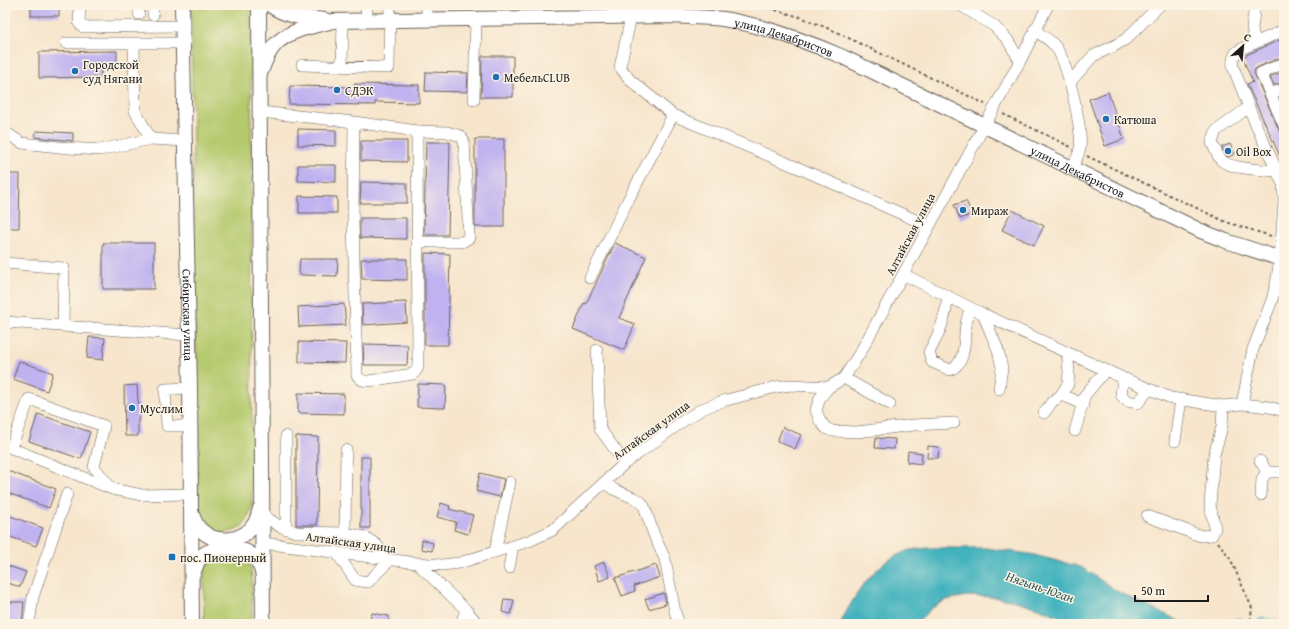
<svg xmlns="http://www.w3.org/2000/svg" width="1289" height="629" font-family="'Gentium Book Plus',serif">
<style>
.green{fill:#b5c96d;stroke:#687244}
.water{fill:#43b2be;stroke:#30676d}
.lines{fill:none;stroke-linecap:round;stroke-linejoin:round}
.stream{stroke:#43b2be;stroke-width:3}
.building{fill:#c0b2f0}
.minor-casing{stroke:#69625a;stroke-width:12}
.major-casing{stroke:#69625a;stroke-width:16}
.path{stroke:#69625a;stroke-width:2;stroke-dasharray:3 3;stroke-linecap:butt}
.minor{stroke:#fff;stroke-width:11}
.major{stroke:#fff;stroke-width:14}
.poi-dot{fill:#1f6fb2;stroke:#fcf5e5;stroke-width:1.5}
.labels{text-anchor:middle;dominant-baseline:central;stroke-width:3;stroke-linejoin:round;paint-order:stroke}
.street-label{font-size:12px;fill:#1c1c1c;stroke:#fcf5e5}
.poi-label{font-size:12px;fill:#1c1c1c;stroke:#fcf5e5;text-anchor:start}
.water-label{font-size:13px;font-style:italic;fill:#2c585d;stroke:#fcf5e5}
</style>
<rect width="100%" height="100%" fill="#fcf5e5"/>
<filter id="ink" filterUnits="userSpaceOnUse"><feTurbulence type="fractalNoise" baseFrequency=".025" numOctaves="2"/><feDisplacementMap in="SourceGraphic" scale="8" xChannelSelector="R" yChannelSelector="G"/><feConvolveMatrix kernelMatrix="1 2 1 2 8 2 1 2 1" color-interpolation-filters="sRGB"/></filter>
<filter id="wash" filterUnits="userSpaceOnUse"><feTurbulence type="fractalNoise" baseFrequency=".012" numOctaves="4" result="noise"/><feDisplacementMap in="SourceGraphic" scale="16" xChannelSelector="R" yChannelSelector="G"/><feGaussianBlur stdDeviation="0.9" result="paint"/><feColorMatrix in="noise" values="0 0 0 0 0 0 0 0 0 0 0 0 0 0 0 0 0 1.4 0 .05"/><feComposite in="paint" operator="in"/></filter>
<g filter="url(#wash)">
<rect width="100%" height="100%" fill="#f7e5cc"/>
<path class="green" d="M191,5H251L252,507L246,521L239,529L222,534L208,529L198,514Z
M227,555C254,554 252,572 252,592C252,603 252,613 252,624H204V570C208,558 216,557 227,555Z"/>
<path class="water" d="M958,548H986L1030,554L1081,567L1120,593L1186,624H1077L1049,612L1020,602L994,597L967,596L946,600L932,608L915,624H840C855,594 876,559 911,550C926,547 943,548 958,548Z"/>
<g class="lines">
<path class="stream" d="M1222,624L1240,619L1249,624
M1255,624L1262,619L1275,621L1279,624"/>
</g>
<g id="blocks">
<path class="building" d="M31,5H59V16H31Z
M1284,38V56L1258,67L1255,69L1254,73L1278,128L1280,131L1284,132V165L1247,84L1253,82L1242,57Z
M117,51V65H101V77L39,78V52Z
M482,56H513V97H481Z
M1284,71V82L1274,85L1270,77Z
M426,72L468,73L467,92L425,91Z
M354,84L419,85V103L375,102V105L289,104L290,86L354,87Z
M1108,92L1124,139L1105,146L1089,99Z
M298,129L336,130V146L298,145Z
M36,131L73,133V141L35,137Z
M475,139H504V227H475Z
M361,141H407V162L361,161Z
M426,142H450L448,235H424Z
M1230,144L1235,154L1228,157L1225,154L1222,147Z
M298,165H336V182L298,181Z
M5,174H20L19,228H5Z
M361,182L407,183V203H360Z
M299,196L337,197V213H299Z
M966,201L972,214L960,219L954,205Z
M1012,210L1044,226L1034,245L1002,230Z
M360,218H406V239L360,238Z
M103,243H154V289H103Z
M615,243L646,257L619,318L635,324L624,350L573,329L584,303L586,304Z
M425,253L450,254L448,345H425Z
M300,259H338L337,276L299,275Z
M361,259H407V280L362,279Z
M406,302L407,322L363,325L362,304Z
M344,304L346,325L299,327L298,307Z
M89,337L105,338L103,360L87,358Z
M299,342L346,343L345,363L299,362Z
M363,344L408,345L407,365H364Z
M19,361L53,373L47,391L13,379Z
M418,384L446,385L445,408L417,407Z
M137,385L138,401L141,411L138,421V436H125L124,386Z
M298,393L344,394V414L298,413Z
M38,414L90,432L81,459L29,441Z
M783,427L801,435L795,449L777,441Z
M296,436L318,437L317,525H296Z
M876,438L895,439L894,449L875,448Z
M928,446L939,447L938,458H927Z
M908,451L922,453L921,464L907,462Z
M361,457H370V528H361Z
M5,470L56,489L49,508L5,492Z
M480,473L504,479L500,497L476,491Z
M441,503L450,506L449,509L473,515L468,534L454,530L456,522L437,517Z
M5,514L43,528L36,546L5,535Z
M422,540L433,543L432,551L421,549Z
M604,562L610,577L599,581L594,566Z
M5,565L26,572L20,587L5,582Z
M656,565L660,577L634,586L635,591L622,596L615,578Z
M664,593L666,604L649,609L645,599Z
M504,599L514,600L511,614L502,612Z
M5,602H24L22,624H5Z
M372,613L389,616L388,624H369Z"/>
</g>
</g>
<g filter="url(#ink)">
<use href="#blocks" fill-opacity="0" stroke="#69625a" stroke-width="1"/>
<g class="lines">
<g class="minor-casing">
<path id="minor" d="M80,5L79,23L83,27L183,26
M366,5L367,20
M427,5V19
M960,5L994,26L1007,39L1020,61
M1255,5L1252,28L1255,43C1241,49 1231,50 1233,67L1256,125L1283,184L1284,198
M139,14V5
M153,15V5
M631,17L620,67L630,80L673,115
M1034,30C1041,35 1049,39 1054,45C1067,58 1083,130 1080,148C1079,155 1075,162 1072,168
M66,43H183
M134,43L135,111L151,139L185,141
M1255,43L1284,30
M1284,63L1261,73L1284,125
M302,65L389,68L390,5
M342,66L343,20
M1071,81L1093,56L1114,46L1126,39L1160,5
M1270,94L1284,89
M474,100L476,19
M1249,107L1216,131L1212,143C1215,148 1217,156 1221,160C1229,169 1265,170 1277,171
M260,112L354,122L417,131L418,367L416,371L413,374L369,381C363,381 360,380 357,375L353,220L354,122
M417,131L447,132L461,136L464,142L469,238L462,242H417
M5,132L22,143L68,148L100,150L151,139
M5,263L64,268L63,326
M903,274L983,314L1123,378L1171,398L1223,406L1242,404L1253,349L1272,300L1276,284L1280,259L1284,202
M590,278L626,204L673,115L801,169L929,226
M948,296C945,320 940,332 929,352L932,362L950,370C968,362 963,339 966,324C967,319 969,313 970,308
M983,314L998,350L1002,368L999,389
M5,322L188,335
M597,350L600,429L625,463
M844,378L890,404
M1123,378L1121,395L1127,401L1138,403L1149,389
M829,387L820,398L816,410L820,421L826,428L832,431L857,432L914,425L954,423
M190,388L165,389L167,426H190
M1061,395L1072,399L1083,405
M1242,404L1269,407L1284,411
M1044,413L1052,402L1061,395L1068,384L1069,372L1067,352
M1075,431L1085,395L1106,370
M286,436V529
M1175,441L1181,399
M1260,461L1267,472H1284
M605,482L613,489L634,498L640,501L644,506L654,535L665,559L675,612L679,624
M112,489L11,448L29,399L104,426L94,467L112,489L142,495L190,494
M1261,495L1262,479L1267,472
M263,515L279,526L296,532L345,533L346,450
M1147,516L1201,536L1212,535L1215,528L1210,505L1214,455L1222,427L1223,406
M345,533L365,537L377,545L385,560
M263,543L417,563L442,565L459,563L529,541L553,530L625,463L686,419L702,409L723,401L776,387L791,385L829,387L844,378L861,351L1020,61L1048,5
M336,552L355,580L368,582L390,560
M495,552L510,482
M417,563L466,610L478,624
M509,568L513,546
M29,624L33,597L67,494
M461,624L466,610"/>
</g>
<g class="major-casing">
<g id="major">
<path id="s1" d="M182,5L190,388L192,624"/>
<path d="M259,5L263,624"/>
<path d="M270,5C286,17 305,18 325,20"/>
<path id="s2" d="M260,74C264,64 267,54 274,46C287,30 314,26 333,21L667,16C686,17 705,17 723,19C765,26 804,40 843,57L1201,231L1226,241L1284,260"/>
<path d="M192,514C194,520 196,526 201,530C216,545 244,542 255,523C257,519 259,513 260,508"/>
<path d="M193,574C195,568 197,562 201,557C205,552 212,550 218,549C237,545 257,551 262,572"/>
</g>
</g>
<path class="path" d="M758,5L800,17L832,30L985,104
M1003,114L1071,147
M1087,156L1226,222L1271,236
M1218,542L1230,558L1252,608L1250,624"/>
<use href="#minor" class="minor"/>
<use href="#major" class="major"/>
</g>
</g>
<g class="poi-dot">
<circle cx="75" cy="71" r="4"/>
<circle cx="496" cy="77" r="4"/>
<circle cx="337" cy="90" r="4"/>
<circle cx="1106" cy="119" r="4"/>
<circle cx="1228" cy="151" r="4"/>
<circle cx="963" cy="210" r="4"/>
<circle cx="132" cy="408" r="4"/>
<rect x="168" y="553" width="8" height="8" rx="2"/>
</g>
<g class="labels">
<g class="street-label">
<text stroke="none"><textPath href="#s2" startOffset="550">улица Декабристов</textPath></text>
<text stroke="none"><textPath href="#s2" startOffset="874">улица Декабристов</textPath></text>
<text transform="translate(910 234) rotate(-62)">Алтайская улица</text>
<text stroke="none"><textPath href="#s1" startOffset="310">Сибирская улица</textPath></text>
<text transform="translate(651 430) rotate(-36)">Алтайская улица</text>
<text transform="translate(351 542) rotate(8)">Алтайская улица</text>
</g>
<g class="poi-label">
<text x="83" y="64">Городской<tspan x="83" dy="14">суд Нягани</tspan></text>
<text x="504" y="77">МебельCLUB</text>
<text x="345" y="90">СДЭК</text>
<text x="1114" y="119">Катюша</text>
<text x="1236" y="151">Oil Box</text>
<text x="971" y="210">Мираж</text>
<text x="140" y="408">Муслим</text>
<text x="180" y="557">пос. Пионерный</text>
</g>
<g class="water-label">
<text transform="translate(1040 587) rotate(19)">Нягынь-Юган</text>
</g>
</g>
<rect width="1289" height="629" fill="none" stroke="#fcf5e5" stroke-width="20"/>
<g transform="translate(1243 46) rotate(27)" stroke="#fcf5e5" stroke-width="3" paint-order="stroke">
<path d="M0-3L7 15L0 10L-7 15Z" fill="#1c1c1c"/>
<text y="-6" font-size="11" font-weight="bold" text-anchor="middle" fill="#1c1c1c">С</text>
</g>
<path d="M1135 595v6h73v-6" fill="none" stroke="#1c1c1c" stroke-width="2"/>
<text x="1141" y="595" font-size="12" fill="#1c1c1c" stroke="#fcf5e5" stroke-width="3" paint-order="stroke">50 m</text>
</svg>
